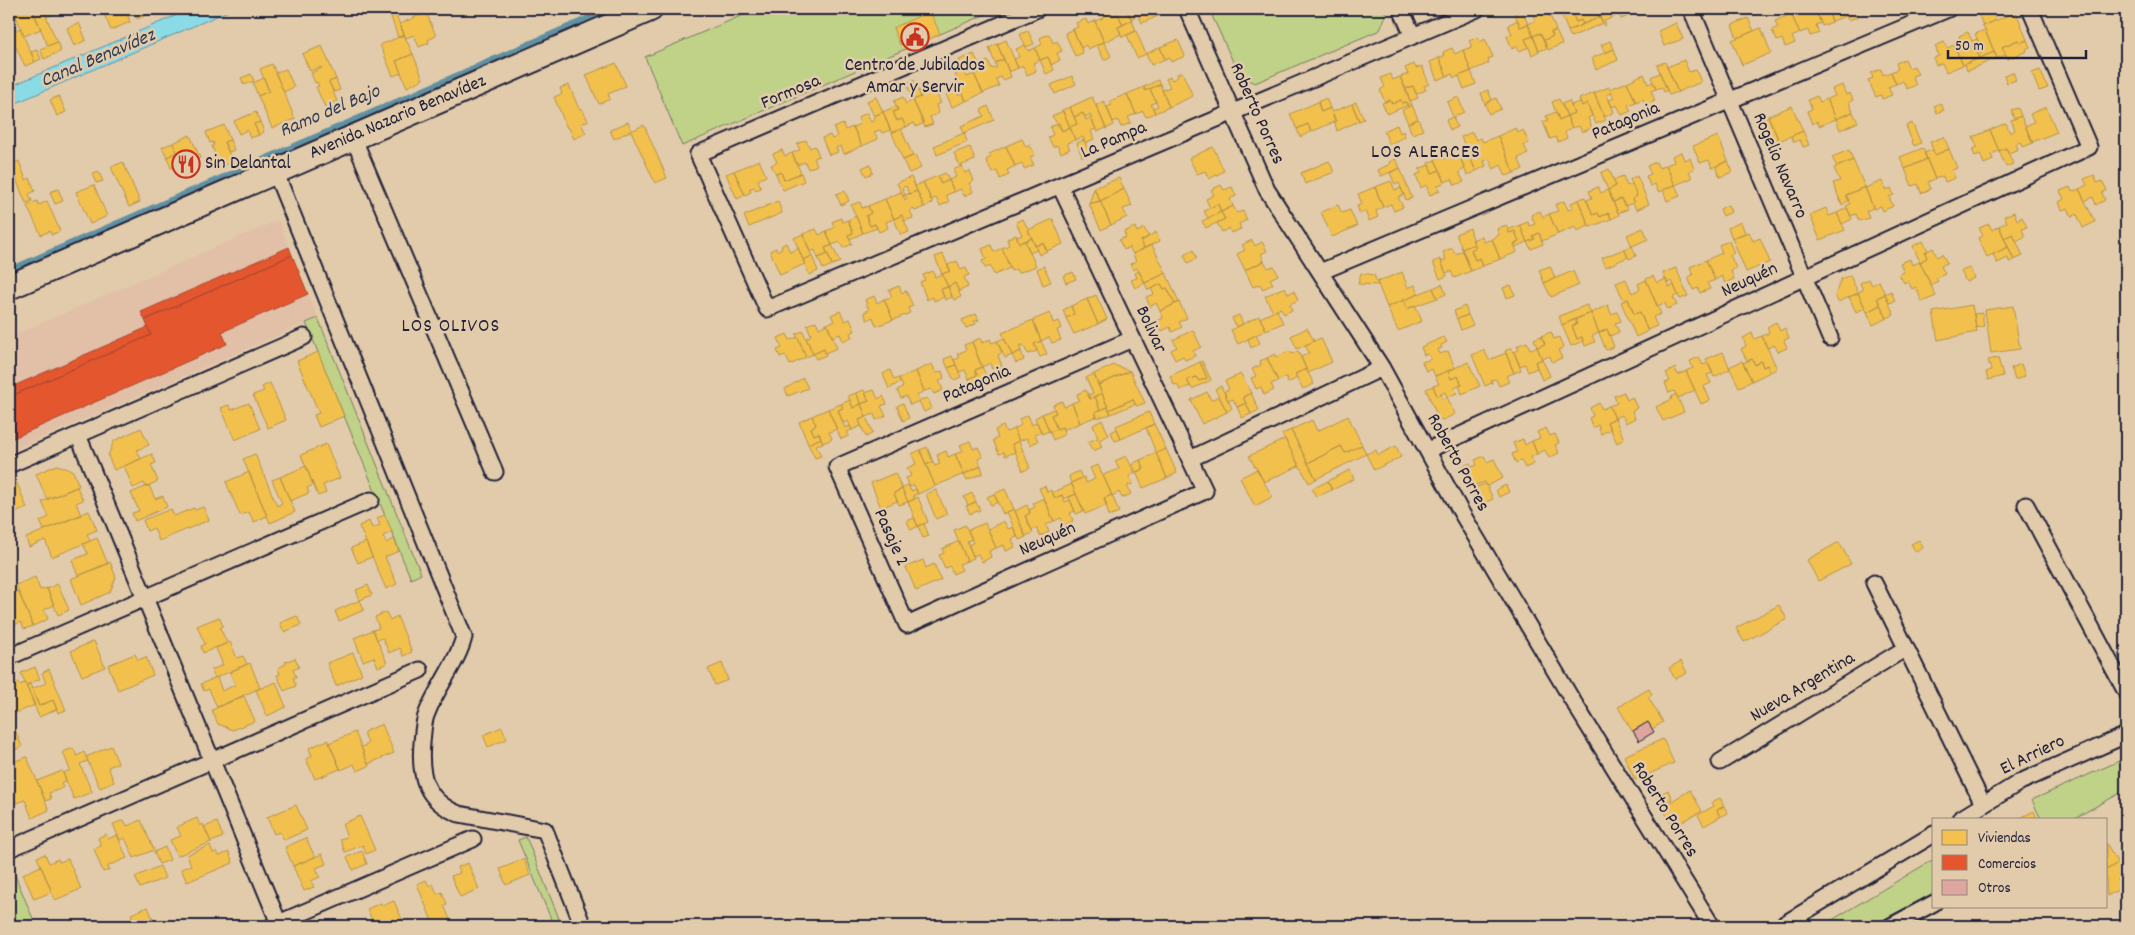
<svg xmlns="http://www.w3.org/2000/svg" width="2135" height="935" font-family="Dekko,sans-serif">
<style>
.built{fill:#e1c0a7}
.green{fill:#c0d287;stroke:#717a61}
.water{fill:#8bdbe7;stroke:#6191a2}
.homes{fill:#f2c14e;stroke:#b49148}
.shops{fill:#e4572e;stroke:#aa4732}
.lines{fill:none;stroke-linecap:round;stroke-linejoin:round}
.stream{stroke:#6191a2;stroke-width:5.5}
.building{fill:#dfa59f;stroke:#22223b}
.minor-casing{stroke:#22223b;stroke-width:19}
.primary-casing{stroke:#22223b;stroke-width:28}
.minor{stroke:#e2cbab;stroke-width:15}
.primary{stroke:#e2cbab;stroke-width:24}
.labels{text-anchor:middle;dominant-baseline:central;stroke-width:5;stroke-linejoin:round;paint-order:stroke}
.poi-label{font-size:19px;fill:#22223b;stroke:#e2cbab}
.street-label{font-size:19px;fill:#22223b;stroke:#e2cbab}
.water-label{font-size:20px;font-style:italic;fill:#323e55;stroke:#e2cbab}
.neighbourhood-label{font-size:20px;letter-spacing:1px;fill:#22223b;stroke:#e2cbab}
</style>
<rect width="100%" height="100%" fill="#e2cbab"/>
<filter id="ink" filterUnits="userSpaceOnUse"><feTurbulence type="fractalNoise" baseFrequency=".02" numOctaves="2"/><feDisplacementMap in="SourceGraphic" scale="10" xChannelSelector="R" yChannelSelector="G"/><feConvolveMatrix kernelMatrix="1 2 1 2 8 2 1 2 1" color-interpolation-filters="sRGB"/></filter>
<g filter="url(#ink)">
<path class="built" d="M278,220L318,318L9,452V337Z"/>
<path class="green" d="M757,9H998L682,146L645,57Z
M1209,9H1384L1386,15L1380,30L1255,83L1240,77Z
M318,318L421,574L411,579L306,323Z
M2126,758V790L2073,819H2041L2032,800Z
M526,837L562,926H554L518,840Z
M1934,859V893L1871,926H1822Z
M12,868L36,926H9V870Z"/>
<path class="water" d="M191,9H233L9,106V87Z"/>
<path class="homes" d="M9,9H13L17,18L9,21Z
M13,9H32L41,29L24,36Z
M32,9H43L57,42L48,46Z
M43,9H63L64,10L47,17Z
M109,9H114L117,14L126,11L130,22L111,30L103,12Z
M137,9H161L137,19L133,10Z
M1110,9L1113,16L1118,14L1123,25L1118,27L1121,34L1104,42L1095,21L1103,18L1100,12Z
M1115,9H1126L1132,20L1123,25L1118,14L1113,16L1112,13L1116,11Z
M1126,9H1155L1158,16L1142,23L1138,15L1131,19Z
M1513,9H1521L1528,24L1520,27Z
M1559,9H1570L1576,22L1581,20L1583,24L1568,31Z
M1570,9H1596L1600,17L1583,24L1581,20L1576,22Z
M1596,9H1618L1600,17Z
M1617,9H1633L1635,13L1621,19Z
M1803,9H1809L1811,14L1816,11L1821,23L1816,25L1819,33L1810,36L1808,30L1800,33L1791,14Z
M1815,9H1827L1832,22L1822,26Z
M1827,9H1838L1840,14L1845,13L1846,16L1832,21Z
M1838,9H1858L1855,10L1858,17L1848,20L1845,13L1840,14Z
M1542,10L1543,15L1549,13L1556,30L1551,32L1553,36L1544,40L1540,33L1533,36L1528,24L1535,21L1533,14Z
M1991,10L1996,20L1983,26L1979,15Z
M930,11L940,34L928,40L925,34L900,45L893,28Z
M1613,11L1616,16L1604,21L1606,25L1604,26L1600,17Z
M426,12L436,36L428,40L429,43L419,47L414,35L406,38L400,24Z
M2016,12L2027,40L2020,43L2018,40L2002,47L2006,55L1997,58L1983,26Z
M1791,14L1800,33L1792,37L1795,43L1785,47L1782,39L1777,41L1772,30L1778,27L1775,21Z
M396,15L404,35L398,37L391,17Z
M1600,17L1603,23L1571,37L1568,31Z
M1748,18L1754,31L1737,38L1732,25Z
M1086,19L1088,24L1095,21L1104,42L1088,49L1086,45L1081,48L1073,29L1078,27L1076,23Z
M1132,20L1136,31L1122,37L1118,27Z
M1518,20L1520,27L1528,24L1533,36L1525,39L1529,47L1519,51L1517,46L1512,49L1507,36L1512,34L1508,25Z
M79,23L86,40L74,46L67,28Z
M1676,23L1683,39L1664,46L1658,31Z
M20,28L35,62L25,66L9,33Z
M1761,28L1771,53L1742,65L1732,40Z
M1073,29L1083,53L1075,56L1065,33Z
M1985,30L1994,52L1980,58L1978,54L1983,52L1975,34Z
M1028,31L1034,44L1026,47L1020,34Z
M1136,31L1146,54L1137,58L1127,35Z
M1556,31L1562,44L1548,50L1544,40L1553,36L1551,32Z
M1968,32L1972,41L1977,39L1981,47L1976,49L1980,58L1963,65L1954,45L1962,42L1959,36Z
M1540,33L1547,48L1539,51L1533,36Z
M1049,34L1053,43L1057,41L1062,51L1057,53L1060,60L1051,65L1048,57L1040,60L1035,48L1042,44L1040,38Z
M404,35L413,54L396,61L401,73L393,76L380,45Z
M1533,36L1539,51L1532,55L1525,39Z
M1478,37L1480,42L1485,39L1493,57L1488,59L1489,63L1471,71L1463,50L1472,47L1469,41Z
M1006,40L1018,68L1009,72L997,44Z
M1178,40L1185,56L1171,62L1169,57L1165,59L1160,47Z
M2018,40L2020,43L2027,40L2030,47L2026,49L2027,51L2008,59L2002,47Z
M1610,41L1614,49L1605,53L1601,45Z
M57,42L61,51L44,59L40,49Z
M1104,42L1111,56L1104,60L1097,45Z
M1944,42L1947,48L1954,45L1963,65L1946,72L1942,63L1936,65L1933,58L1939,56L1935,46Z
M997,44L1004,59L995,63L989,48Z
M1025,45L1028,51L1035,48L1040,60L1033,63L1036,71L1027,75L1023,66L1018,68L1014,59L1019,57L1016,49Z
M322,46L336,79L329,82L337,101L325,107L316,87L319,86L317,82L315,83L311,73L322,68L321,67L310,71L302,54Z
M1160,47L1165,59L1151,65L1146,54Z
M1452,48L1455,54L1463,50L1471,71L1454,78L1452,74L1447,76L1439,58L1444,56L1443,52Z
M1614,49L1618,60L1596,70L1592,58Z
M37,50L41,59L35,62L31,52Z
M1994,52L1997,58L1967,71L1965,64Z
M413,54L423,79L407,87L396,61Z
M974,54L982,71L974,74L967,57Z
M967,57L972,69L965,73L959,60Z
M1048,57L1054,70L1046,74L1040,60Z
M1439,58L1447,76L1437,80L1430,62Z
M1004,59L1011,77L1003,80L1001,77L996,79L999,86L983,93L974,74L982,71L979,65L988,61L992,69L997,67L995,63Z
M1905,59L1909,68L1914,66L1918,74L1912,76L1916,85L1907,89L1903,81L1896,84L1891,72L1898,69L1896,63Z
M1684,60L1689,72L1696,70L1701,82L1678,92L1667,67Z
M1665,62L1678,92L1669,95L1657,65Z
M616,63L626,86L608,94L610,99L599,104L586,75Z
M272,64L295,119L272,128L258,96L269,91L260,69Z
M1414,64L1416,68L1422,66L1429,84L1424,86L1426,90L1416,94L1413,86L1406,89L1400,77L1408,74L1405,68Z
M286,69L294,87L284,92L275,73Z
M1881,69L1883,75L1891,72L1896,84L1888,87L1892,95L1882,99L1881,95L1876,97L1868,80L1873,78L1871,73Z
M2040,70L2048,88L2039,91L2032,73Z
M964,71L967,77L974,74L983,93L966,101L963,93L958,95L954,86L959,83L955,75Z
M1471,71L1476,84L1464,89L1459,76Z
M1182,72L1193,96L1169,107L1162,90L1170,87L1166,79L1170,77L1172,80L1178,77L1177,74Z
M2013,72L2016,80L2007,83L2004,75Z
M1660,73L1667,90L1664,92L1662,87L1656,89L1651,77Z
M251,74L254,81L244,85L241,78Z
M1390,74L1393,80L1400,77L1412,105L1408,107L1406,102L1402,103L1401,100L1392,104L1390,100L1385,102L1380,90L1385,87L1381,78Z
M1644,74L1648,84L1653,82L1656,89L1651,91L1655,101L1646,105L1643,99L1636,102L1627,82Z
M1072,76L1076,84L1055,94L1051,85Z
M264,78L269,91L258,96L253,83Z
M336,79L340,90L334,92L329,82Z
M914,80L921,97L913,100L906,83Z
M1158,80L1160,84L1145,91L1144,87Z
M1627,82L1636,102L1628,105L1631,111L1622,115L1617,105L1612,107L1609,100L1614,98L1610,89Z
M1160,84L1169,107L1155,113L1153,108L1158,106L1150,89Z
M569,85L579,109L582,108L588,121L581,124L586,133L574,139L569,128H567L554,97L562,94L560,88Z
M1842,85L1846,95L1850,93L1853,100L1849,102L1853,112L1836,119L1827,99L1835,96L1832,89Z
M1413,86L1418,98L1410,101L1406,89Z
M928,87L931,95L936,93L941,103L936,105L939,113L930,117L933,124L925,127L913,100L921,97L919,91Z
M1144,87L1145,91L1150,89L1156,102L1151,104L1155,113L1146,117L1143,111L1136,114L1127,94Z
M1609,87L1612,93L1607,95L1614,112L1604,117L1594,93Z
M955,90L958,95L963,93L966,101L952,107L946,94Z
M1488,90L1492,100L1485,104L1481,93Z
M1594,93L1606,120L1596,124L1587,103L1582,106L1579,99Z
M1127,94L1136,114L1128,117L1131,123L1121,127L1118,120L1113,122L1107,107L1112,105L1110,101Z
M59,96L66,112L57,116L50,100Z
M1817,96L1820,102L1827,99L1836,119L1819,126L1817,121L1812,124L1807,111L1812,109L1808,100Z
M876,97L883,112L874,116L867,101Z
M903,97L906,104L913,100L924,123L916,127L914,123L906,127L902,119L897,121L893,112L898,110L894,101Z
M1092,97L1106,128L1097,132L1090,115L1085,117L1083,113L1074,117L1070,107Z
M1458,97L1464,112L1453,117L1447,102Z
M1326,98L1330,108L1321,112L1318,102Z
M1496,98L1501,109L1489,114L1485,104Z
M1559,99L1567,116L1559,120L1552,102Z
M1390,100L1392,104L1401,100L1402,103L1406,102L1408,105L1387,114L1382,103Z
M1104,101L1114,125L1106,129L1096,105Z
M1569,101L1574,113L1567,116L1562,104Z
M1318,102L1321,112L1330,108L1336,121L1311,132L1308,124L1297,129L1290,114Z
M1356,102L1364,119L1359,121L1352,104Z
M1580,102L1582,106L1587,103L1592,116L1588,118L1592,128L1582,132L1579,126L1572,128L1567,116L1574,113L1571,105Z
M1940,103L1944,110L1937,113L1934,106Z
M1352,104L1359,121L1337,131L1332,112Z
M1412,105L1418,119L1408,123L1402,110Z
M896,106L898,110L893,112L897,121L902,119L906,127L892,133L883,112Z
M988,106L994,120L964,133L961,126L984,116L981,110Z
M1792,106L1803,131L1779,141L1768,116Z
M1070,107L1077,124L1070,127L1062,110Z
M2046,107L2057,132L2032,142L2025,126L2034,122L2030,114Z
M2018,108L2021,116L2014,119L2011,110Z
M1063,111L1070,127L1062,131L1052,116Z
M256,112L260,122L254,124L259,135L250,138L247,130L239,134L234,121Z
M883,112L890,130L882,133L880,130L874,132L878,139L862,146L853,127L860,124L858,117L867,113L871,122L875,120L874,116Z
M1556,112L1559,120L1567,116L1572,128L1565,132L1567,138L1558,142L1556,137L1550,139L1543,122L1548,120L1546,116Z
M1853,112L1858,122L1840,130L1836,119Z
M1083,113L1086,120L1091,118L1096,129L1091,131L1094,139L1085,143L1083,137L1075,140L1070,127L1077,124L1074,117Z
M1768,116L1779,141L1772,144L1762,119Z
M2021,116L2033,143L2023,147L2020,142L2016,144L2018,149L2009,153L2006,148L1999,151L1990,130L2006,123L2010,133L2015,130L2011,120Z
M1453,117L1457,127L1450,130L1446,120Z
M1418,119L1423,130L1412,134L1408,123Z
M260,122L264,132L259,135L254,124Z
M628,122L632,130L614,139L610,130Z
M1059,123L1062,131L1070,127L1075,140L1067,143L1070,149L1061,153L1057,145L1053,147L1048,137L1053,135L1050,127Z
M1912,123L1921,143L1914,146L1906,126Z
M843,124L845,130L853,127L862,146L844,154L841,146L836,148L838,152L829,155L822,138L830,135L832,139L837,137L834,128Z
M1308,124L1311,132L1300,137L1297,129Z
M224,125L230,140L224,142L233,162L220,167L212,146L214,145L213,142L210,143L206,132Z
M644,125L667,178L655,183L631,131Z
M1397,125L1400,133L1403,131L1405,137L1389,144L1384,131Z
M1516,128L1518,133L1523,130L1529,143L1524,145L1528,154L1518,158L1523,169L1514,173L1498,136Z
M901,129L913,156L903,160L892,133Z
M1990,130L1999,151L1991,154L1993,160L1984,164L1980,154L1975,156L1972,149L1977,147L1973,137Z
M1803,131L1809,145L1803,147L1800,140L1794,142L1791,136Z
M1472,132L1476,140L1481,138L1483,142L1498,136L1514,173L1506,176L1501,165L1494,169L1489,159L1484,161L1486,166L1476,171L1461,137Z
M964,133L967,142L937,155L934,146Z
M190,135L200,158L193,161L195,165L185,170L182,163L171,168L167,157L177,152L173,143Z
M1718,136L1728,161L1712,168L1709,160L1700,163L1693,146Z
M1944,137L1949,149L1935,155L1930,142Z
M1022,139L1026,147L1030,145L1035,155L1030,157L1034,165L1024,169L1022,163L1015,166L1006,146Z
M230,140L234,150L229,152L224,142Z
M806,140L810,148L815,146L819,156L814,158L817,165L808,169L805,162L797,165L792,153L800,150L797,144Z
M1084,140L1090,154L1082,157L1077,143Z
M173,143L177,152L167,157L162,147Z
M1006,146L1015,166L1007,170L1009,175L1000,179L997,171L992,173L986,160L991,157L989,154Z
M970,147L975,160L960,166L954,153Z
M1213,147L1224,171L1209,179L1205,171L1197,174L1189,158Z
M1923,148L1927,159L1905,169L1900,157Z
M2006,148L2013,164L2006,167L1999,151Z
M1949,149L1957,168L1952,170L1955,178L1945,182L1943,176L1935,179L1924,153L1932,150L1935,155Z
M782,150L785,156L792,153L801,173L784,180L781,172L776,174L771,165L777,162L773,154Z
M1849,150L1853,160L1837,167L1832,157Z
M1681,152L1684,160L1690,158L1694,169L1689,171L1692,178L1675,185L1666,165L1674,162L1672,156Z
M1468,153L1476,171L1467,175L1460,157Z
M915,155L921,168L909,173L903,160Z
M1453,155L1454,159L1460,157L1465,169L1459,172L1464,182L1455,185L1452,179L1445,182L1435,159L1442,156L1443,159Z
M1396,159L1400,168L1381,176L1378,170L1390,164L1389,162Z
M1927,159L1935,179L1928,182L1931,189L1921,193L1918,184L1912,186L1905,169Z
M759,160L766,176L758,180L761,188L756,190L754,187L749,189L751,192L745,195L734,171Z
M1435,160L1440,170L1432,173L1428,163Z
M1853,160L1865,187L1846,195L1849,200L1842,205L1833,183L1840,181L1834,168Z
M19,161L26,180L30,178L35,191L29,194L32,201L26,203L10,165Z
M1329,161L1334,172L1305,184L1301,173Z
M1728,161L1733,172L1720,177L1716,166Z
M123,162L140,202L129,207L111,167Z
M1656,162L1659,168L1666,165L1675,185L1658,192L1655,184L1650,186L1646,176L1651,174L1647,166Z
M870,164L873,173L866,176L862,168Z
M1429,165L1432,173L1440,170L1445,182L1437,186L1440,191L1430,195L1426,185L1421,188L1416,175L1421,173L1419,169Z
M962,166L965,173L970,171L974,181L969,183L973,192L964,196L961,189L954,192L949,180L956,177L953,170Z
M1400,168L1412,198L1406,200L1399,183L1395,184L1390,173Z
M1609,169L1616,186L1608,190L1601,173Z
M98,171L103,181L96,183L92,174Z
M734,171L745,195L737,199L726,174Z
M781,172L784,180L801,173L804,181L783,190L776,174Z
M945,173L949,180L941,184L938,176Z
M2094,175L2097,183L2102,181L2107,190L2102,193L2105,200L2096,205L2093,197L2085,201L2079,189L2087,185L2084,179Z
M938,176L941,184L949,180L954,192L946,195L949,202L940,206L936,198L931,200L923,182Z
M1623,176L1627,186L1632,184L1637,196L1632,199L1634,203L1624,206L1621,199L1613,202L1608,190L1616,186L1613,180Z
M1637,176L1649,204L1636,210L1632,199L1637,196L1630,179Z
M911,177L917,191L909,194L906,186L902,188L905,195L903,196L897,183Z
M1119,178L1124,189L1100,201L1094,188Z
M1391,181L1395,190L1401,188L1404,195L1398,197L1403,207L1394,211L1391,204L1383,207L1375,187Z
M1882,181L1886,190L1891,188L1894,195L1889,197L1893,206L1883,211L1881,206L1874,209L1865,188Z
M923,182L933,203L924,207L915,186Z
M94,185L107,216L90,224L76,192Z
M1221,185L1224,190L1232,187L1236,196L1230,199L1233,206L1221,212L1218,204L1210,208L1206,199L1214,195L1211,190Z
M1675,185L1680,196L1667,201L1663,190Z
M1375,187L1383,207L1376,211L1378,217L1369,221L1365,211L1360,214L1357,206L1362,204L1358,194Z
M1598,187L1601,193L1608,190L1619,215L1611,219L1609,213L1600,217L1598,213L1593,215L1587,200L1592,198L1589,191Z
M1865,187L1873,208L1866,211L1869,218L1859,221L1856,214L1851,216L1846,206L1850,204L1846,195Z
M2070,187L2072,192L2079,189L2095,222L2083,228L2077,214L2072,217L2068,208L2062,210L2059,202L2064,199L2060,191Z
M1094,188L1100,201L1089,204Z
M58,189L63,201L55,204L50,192Z
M1124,189L1132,206L1123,209L1127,217L1111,225L1100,201Z
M845,191L849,201L841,205L836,194Z
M917,191L924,207L915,211L914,208L910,210L913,218L904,221L902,215L894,219L885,199L901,192L905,200L907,199L905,195Z
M1585,197L1593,215L1598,213L1600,217L1609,213L1611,219L1590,227L1578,200Z
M885,199L894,219L886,222L888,228L879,232L875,224L870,226L866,216L871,213L868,206Z
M1621,199L1628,209L1618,213L1613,202Z
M1578,200L1589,226L1577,231L1575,227L1558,234L1549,214L1558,211L1555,205L1564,201L1568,210L1573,208L1571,203Z
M37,201L39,205L47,201L60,231L51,235L50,231L41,235L27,206Z
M778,201L782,213L749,227L744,216Z
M1100,201L1111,225L1101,230L1089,204Z
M860,202L862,208L868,206L871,213L866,216L870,226L875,224L877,228L863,233L851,205Z
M1218,204L1221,212L1208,218L1204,211Z
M1338,205L1342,213L1350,210L1357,226L1332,237L1321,212Z
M1728,205L1731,212L1723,216L1720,209Z
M1233,206L1237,213L1243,211L1247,220L1239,224L1241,229L1231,233L1229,228L1222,232L1217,223L1225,219L1221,212Z
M1826,208L1829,216L1837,213L1845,230L1820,240L1810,215Z
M1847,208L1852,219L1842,224L1837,213Z
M1540,211L1543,217L1549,214L1558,234L1542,241L1539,233L1533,236L1535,239L1527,242L1520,225L1528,222L1529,226L1535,224L1531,215Z
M1221,212L1225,219L1206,228L1202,221Z
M2014,212L2017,220L2022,217L2027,227L2022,229L2025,237L2016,241L2013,234L2004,238L1999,226L2007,222L2004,216Z
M902,215L909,232L901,235L894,219Z
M856,216L863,233L850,239L848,235L853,233L848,220Z
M841,218L842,222L848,220L853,233L848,235L852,244L843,248L840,242L832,245L826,231L834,228L832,222Z
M1023,219L1032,238L1019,243L1017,237L1022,235L1016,222Z
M1053,219L1063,244L1047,251L1043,243L1035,246L1028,230Z
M1741,222L1745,233L1732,238L1728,228Z
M1989,224L1992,230L1999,226L2008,247L1987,257L1978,238L1983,236L1979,228Z
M1506,225L1509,233L1515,231L1519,242L1514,244L1517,252L1500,259L1492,239L1499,235L1497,229Z
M1520,225L1527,242L1515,247L1514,244L1519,242L1515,231L1509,233L1508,230Z
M1135,227L1137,232L1144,228L1149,237L1141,241L1144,248L1133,254L1129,247L1124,250L1119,240L1126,237L1124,232Z
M1470,228L1474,244L1462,249L1456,234Z
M1643,228L1648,239L1632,246L1627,235Z
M816,229L819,235L826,231L832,245L825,248L828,254L818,258L815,250L810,252L803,234Z
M1156,232L1160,241L1144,248L1141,241Z
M1749,232L1753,241L1760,238L1770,262L1746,272L1732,238Z
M1539,233L1543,244L1531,249L1527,242L1535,239L1533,236Z
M803,234L812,256L803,260L794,238Z
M2013,234L2023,256L2014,260L2004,238Z
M1016,235L1019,243L1025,241L1036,266L1018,273L1016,269L1011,271L1002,248L1009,245L1007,239Z
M1482,236L1484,242L1492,239L1500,259L1483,266L1480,258L1475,260L1471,250L1476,247L1472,240Z
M1032,238L1037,250L1030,253L1025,241Z
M1252,240L1255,246L1262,242L1267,251L1261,254L1264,261L1245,270L1237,254L1245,250L1242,245Z
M1729,241L1734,253L1730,255L1736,268L1731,271L1734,279L1725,283L1722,276L1715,280L1706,260L1722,253L1719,245Z
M1923,241L1928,251L1925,252L1927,258L1920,262L1913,246Z
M786,243L790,252L798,248L805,264L780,275L770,251L776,248L777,251L782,248L781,246Z
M1043,243L1047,251L1039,255L1035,246Z
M1474,244L1476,247L1471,250L1475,260L1480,258L1483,266L1471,271L1462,249Z
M832,245L840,262L832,265L825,248Z
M991,245L994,252L1002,248L1010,268L994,275L990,266L985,268L982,261L986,259L982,249Z
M1152,245L1166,273L1145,283L1137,268L1133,270L1130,264L1136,262L1133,254Z
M1632,246L1636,256L1629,259L1624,249Z
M2008,247L2014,260L2009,262L2008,258L1997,263L1993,254Z
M1452,248L1455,254L1463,251L1471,271L1454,278L1451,271L1446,273L1441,261L1446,260L1443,252Z
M1933,248L1937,257L1942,254L1947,263L1941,266L1945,274L1936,278L1938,281L1931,285L1920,262L1927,258L1925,252Z
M1624,249L1628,257L1606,267L1602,258Z
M1193,250L1197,258L1188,263L1184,255Z
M828,254L832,265L823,269L818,258Z
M943,254L950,271L942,274L935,257Z
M812,256L818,271L809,275L803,260Z
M1440,259L1447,276L1440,279L1433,262Z
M1910,259L1912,265L1920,262L1936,296L1922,302L1916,287L1912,289L1908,281L1904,283L1899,274L1904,272L1900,263Z
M1706,260L1715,280L1707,283L1710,289L1700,293L1698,288L1693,290L1688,277L1693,275L1690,267Z
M957,261L961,270L966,268L969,275L964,277L968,287L959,291L955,283L948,287L942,274L950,271L948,265Z
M1264,261L1268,268L1274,266L1278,275L1270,279L1273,284L1263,289L1260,284L1253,287L1245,270Z
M1044,266L1051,282L1043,285L1037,269Z
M1550,266L1555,278L1544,283L1539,270Z
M1676,268L1688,296L1680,299L1672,281L1667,283L1663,273Z
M1970,268L1974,278L1966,282L1961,271Z
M933,271L935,277L942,274L948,287L941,289L944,297L934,301L933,297L927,300L920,282L925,280L923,275Z
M1139,271L1145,283L1135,288L1131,280L1137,278L1135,273Z
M1573,271L1579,285L1551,297L1544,283Z
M1073,272L1076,279L1066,283L1063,276Z
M1402,272L1408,288L1415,285L1419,294L1387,307L1377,282Z
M1166,273L1179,302L1175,304L1167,288L1164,289L1161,284L1148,290L1145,283Z
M1361,273L1374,275L1378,285L1358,284Z
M1850,275L1858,293L1838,302L1835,295L1841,279Z
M1653,276L1657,283L1666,279L1669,287L1674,285L1678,295L1673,297L1677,305L1667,309L1665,303L1657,306L1646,279Z
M1626,279L1632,293L1640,289L1638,284L1646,280L1661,314L1653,317L1657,326L1647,330L1640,312L1634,314L1628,299L1624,301L1616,283Z
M1869,279L1872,285L1879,281L1885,294L1877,298L1880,305L1867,312L1858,292L1863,290L1860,283Z
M955,283L961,297L954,300L948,287Z
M1161,284L1164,289L1167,288L1175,304L1160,311L1156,303L1150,307L1146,297L1154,294L1151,289Z
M1442,284L1446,294L1437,298L1433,288Z
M1511,285L1515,295L1507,298L1503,288Z
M899,286L902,293L906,291L913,306L908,308L910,313L893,320L884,299L892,297L889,290Z
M948,287L952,297L945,300L941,289Z
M1285,287L1288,294L1294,291L1298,300L1290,304L1292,310L1284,314L1281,308L1273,312L1265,296Z
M1433,288L1437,298L1407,309L1404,300Z
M1891,291L1895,301L1889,303L1885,294Z
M1858,293L1865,308L1856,312L1849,297Z
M1885,294L1894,315L1887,318L1877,298Z
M1096,295L1107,319L1098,324L1087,299Z
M874,296L877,303L884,299L893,320L876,326L873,317L867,320L864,312L869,310L865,300Z
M1087,299L1098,324L1074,334L1066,318L1074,314L1071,306Z
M1628,299L1634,314L1640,312L1648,331L1636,337L1621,302Z
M1404,300L1407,309L1415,305L1422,321L1398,331L1387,307Z
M1179,302L1187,318L1179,322L1182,327L1172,332L1170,327L1162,331L1157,321L1163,318L1160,311Z
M1587,305L1591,313L1562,325L1559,316Z
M1608,305L1611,314L1617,312L1621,321L1615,323L1619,332L1610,336L1607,329L1599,333L1591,313Z
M1880,305L1887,318L1873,325L1867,312Z
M1972,305L1977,332L1938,340L1933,312Z
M1071,306L1074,314L1066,318L1063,310Z
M1465,306L1468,315L1457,319L1454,311Z
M2013,306L2020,349L1991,353L1985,310Z
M1277,310L1283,323L1266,330L1260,318Z
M840,311L845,321L850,319L855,331L850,333L852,337L843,341L840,334L832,337L827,324L834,321L831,315Z
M1050,313L1053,323L1059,321L1062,328L1057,330L1061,340L1052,343L1049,337L1041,341L1033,320Z
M1591,313L1599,333L1592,336L1595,342L1585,346L1582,337L1577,339L1572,326L1577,324L1575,319Z
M1982,313L1984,326L1976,328L1974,314Z
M976,314L979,320L974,321L976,324L966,328L962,320Z
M1239,315L1243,324L1236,327L1232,318Z
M1468,315L1473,325L1461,330L1457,319Z
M1259,316L1266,330L1238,344L1231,330Z
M1575,319L1577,324L1572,326L1577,339L1582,337L1583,341L1571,346L1562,325Z
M1033,320L1041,341L1034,344L1037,351L1028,354L1023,345L1019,346L1021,351L1012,355L1002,333Z
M816,321L819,328L827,324L837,348L825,353L824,349L813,354L806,338L811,335L807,325Z
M1776,322L1780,331L1785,328L1789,338L1784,340L1787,348L1778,352L1775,345L1767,348L1762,336L1769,333L1767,327Z
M1307,328L1314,341L1297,349L1291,336Z
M1607,329L1614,347L1606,350L1599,333Z
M1193,330L1201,347L1193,351L1195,356L1185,360L1183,356L1175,360L1171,350L1177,347L1173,340Z
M803,331L813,354L806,357L796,334Z
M1551,332L1554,339L1559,337L1563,348L1558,350L1562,358L1552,362L1550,356L1542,359L1537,347L1545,344L1541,336Z
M1752,333L1754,339L1762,336L1777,369L1770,372L1767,365L1763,367L1761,361L1755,365L1752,359L1747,361L1741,349L1746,346L1743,338Z
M787,334L790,340L798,337L806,357L790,365L785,355L780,357L777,350L782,348L778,338Z
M1256,335L1260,343L1251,348L1248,339Z
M1541,336L1545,344L1537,347L1534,339Z
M1444,337L1447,342L1441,345L1442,348L1438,349L1440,354L1448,351L1455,368L1435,376L1432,369L1426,371L1422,362L1431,359L1428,354L1424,355L1421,347Z
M980,338L982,343L990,339L992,343L997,341L1002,353L998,355L1002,366L992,369L990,363L982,367L972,342Z
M1004,338L1012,355L1005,358L997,341Z
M1321,338L1332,362L1308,373L1301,357L1309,353L1305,345Z
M1041,341L1047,354L1040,357L1034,344Z
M972,342L982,367L975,370L977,375L969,379L965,370L959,372L954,360L959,358L957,354L966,350L964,345Z
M1527,342L1530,349L1537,347L1542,359L1535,362L1537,368L1528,372L1525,364L1520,366L1514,352L1519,350L1517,346Z
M1512,348L1521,370L1514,373L1505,351Z
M824,349L826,355L816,359L813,354Z
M1484,350L1489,360L1506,353L1514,373L1506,376L1509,382L1499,386L1496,379L1491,380L1492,383L1485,386L1472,355Z
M1021,351L1024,360L1016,363L1012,355Z
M1290,351L1292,354L1298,351L1306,369L1295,374L1297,378L1288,383L1286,377L1278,381L1267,358L1275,354L1276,357Z
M318,352L344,416L319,427L314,415L319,413L297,361Z
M1723,352L1730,369L1714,377L1706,359Z
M952,356L956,365L948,368L944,359Z
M1699,357L1703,365L1708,363L1713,373L1707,375L1711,383L1704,386L1710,400L1701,404L1686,371L1693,368L1690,361Z
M1267,358L1278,381L1271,384L1274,390L1264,395L1261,387L1256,389L1251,378L1256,376L1252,369L1261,365L1260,361Z
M1998,358L2003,376L1988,380L1986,372L1991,370L1988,360Z
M1542,359L1550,376L1542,380L1535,362Z
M1752,359L1755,365L1761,361L1763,367L1767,365L1770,372L1752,381L1743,363Z
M1202,361L1211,380L1192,389L1187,380L1196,377L1199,381L1207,378L1200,362Z
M1742,361L1752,381L1739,387L1729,367Z
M1200,362L1207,378L1199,381L1196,377L1187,380L1190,386L1180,390L1177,384L1174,385L1170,376Z
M1468,362L1480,386L1462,394L1459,386L1462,385L1458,376L1451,379L1448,371Z
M932,364L936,373L942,371L944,378L939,381L943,390L934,394L931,389L924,391L916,371Z
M2021,364L2025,376L2015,380L2011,368Z
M956,365L961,377L954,380L948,368Z
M1114,365L1130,371L1098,385L1094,374Z
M982,367L990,383L973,390L969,379L977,375L975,370Z
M1675,368L1678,375L1686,371L1695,390L1678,398L1674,391L1669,393L1665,383L1670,381L1666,373Z
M1306,369L1314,384L1303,389L1295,374Z
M890,370L894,380L899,378L900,382L889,389L883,374Z
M916,371L924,391L917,395L919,401L910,405L906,396L901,398L897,390L903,387L899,378Z
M1130,371L1145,403L1136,406L1133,399L1109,410L1098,385Z
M1448,371L1451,379L1458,376L1462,385L1454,388L1457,393L1447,397L1445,392L1437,396L1433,386L1439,384L1435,376Z
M1094,374L1102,393L1090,399L1088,395L1093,393L1086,378Z
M1241,374L1251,393L1243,397L1246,403L1237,407L1233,399L1228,401L1224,392L1229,389L1225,381Z
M803,378L808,388L788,396L785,389Z
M270,383L286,420L268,428L253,395L264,391L262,387Z
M1221,386L1232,408L1227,412L1215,389Z
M1433,386L1437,396L1441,394L1443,399L1447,397L1455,414L1443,420L1438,418L1426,389Z
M864,390L869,401L861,404L856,393Z
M874,390L878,399L883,396L887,404L881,406L886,416L876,420L874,414L866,417L861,404L869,401L865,393Z
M1086,390L1090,399L1095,396L1100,410L1095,412L1097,416L1080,423L1072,403L1079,400L1077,394Z
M1207,392L1211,400L1219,396L1227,412L1202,424L1191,400Z
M1624,392L1627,400L1632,397L1637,408L1632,411L1635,418L1626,423L1622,415L1615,418L1609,406L1617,403L1614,396Z
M856,393L861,404L853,408L848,396Z
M1102,393L1108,407L1100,410L1095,396Z
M1251,393L1259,410L1251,414L1243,397Z
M1676,394L1684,412L1663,421L1656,407L1672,399L1671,397Z
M927,398L932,408L924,412L919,401Z
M1133,399L1135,404L1111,414L1109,410Z
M850,400L853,408L861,404L866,417L859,420L861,426L852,430L848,421L843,423L838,410L843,408L841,404Z
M1062,401L1064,407L1072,403L1080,423L1063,430L1062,427L1057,429L1051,415L1056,413L1053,405Z
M249,403L260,429L235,440L221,408L229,405L231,410Z
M903,403L909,418L903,421L897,406Z
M1246,403L1251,414L1242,418L1237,407Z
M1599,403L1602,409L1609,406L1615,418L1607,422L1611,429L1601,434L1598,425L1593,428L1589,418L1593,416L1590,408Z
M841,404L843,408L838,410L845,428L850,426L852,430L847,432L849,436L841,439L828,409Z
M1108,407L1111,414L1097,418L1095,412Z
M828,409L837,429L829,432L832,439L823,443L819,433L814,435L811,428L816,425L812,416Z
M1054,409L1056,413L1051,415L1057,429L1050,432L1042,414Z
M1149,412L1154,424L1121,439L1116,426Z
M1042,414L1049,431L1042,434L1035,418Z
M1028,415L1032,425L1037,422L1041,432L1035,434L1038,441L1030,445L1027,438L1019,441L1014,429L1021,425L1019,419Z
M812,416L816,425L811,428L814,435L819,433L821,438L808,444L799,422Z
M1348,416L1362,445L1345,453L1341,446L1308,463L1291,430L1312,420L1317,431Z
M866,417L873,433L866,437L859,420Z
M1615,418L1624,439L1617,443L1607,422Z
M1102,420L1109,435L1099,440L1102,447L1093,451L1088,442L1098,438L1093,425Z
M1154,424L1166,449L1156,453L1146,428Z
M1003,426L1006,432L1014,429L1019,441L1012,444L1015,452L1005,456L1004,452L999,454L993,440L998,438L995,430Z
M1062,427L1065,434L1053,440L1050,432Z
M141,428L149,445L137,450L141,459L114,470L108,456L114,441Z
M1546,428L1550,436L1555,434L1559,443L1555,445L1559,453L1549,458L1545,450L1537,454L1532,441L1540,438L1537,432Z
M1117,429L1121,439L1115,441L1111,432Z
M1291,430L1316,479L1309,483L1282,434Z
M821,438L823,443L816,445L821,456L815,458L808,444Z
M1285,439L1299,466L1264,482L1249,456Z
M1523,439L1525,445L1532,441L1537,454L1531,457L1534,464L1525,468L1521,460L1516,463L1512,454L1517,452L1513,443Z
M970,441L973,449L978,447L983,457L978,459L981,466L964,474L955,454L963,451L960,445Z
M1019,441L1030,468L1023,471L1012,444Z
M326,444L340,478L323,485L326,493L318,496L301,455Z
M1362,445L1366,454L1316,479L1308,463L1341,446L1345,453Z
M1396,446L1401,457L1374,470L1366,454L1376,450L1378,455Z
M927,447L933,462L926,465L920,450Z
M1166,449L1177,473L1167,478L1156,453Z
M920,450L935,486L918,494L914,485L910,487L906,478L911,476L907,468L916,464L912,454Z
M946,451L948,457L955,454L964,474L935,486L926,465L933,462L935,466L940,464L937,455Z
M1156,453L1167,478L1143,488L1136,472L1144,469L1140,460Z
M152,454L156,463L151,465L158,481L146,487L144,483L133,488L124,466Z
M255,454L277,506L282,503L272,480L280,477L295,512L270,523L243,459Z
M1126,456L1135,473L1129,476L1133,484L1127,486L1131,494L1122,498L1119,492L1112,496L1103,475L1119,469L1115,461Z
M1484,456L1487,462L1494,459L1503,478L1487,486L1485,482L1471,486L1461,467L1470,463L1472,467L1477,465L1475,460Z
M1140,460L1144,469L1136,472L1132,464Z
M57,465L73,471L79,486L47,499L36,474Z
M1098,465L1112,495L1104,498L1107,505L1085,514L1071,483L1084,477L1086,483L1095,479L1090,468Z
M306,466L313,485L307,488L309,493L290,501L280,477Z
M981,466L983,473L967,480L964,474Z
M1257,469L1272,497L1255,506L1240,478Z
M1350,470L1354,479L1332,490L1328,481Z
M1079,471L1082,478L1071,483L1069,476Z
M249,472L267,516L254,522L249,512L240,515L226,482Z
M895,473L902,489L894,493L897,501L881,508L871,483Z
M1328,481L1332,490L1316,497L1312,489Z
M17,483L27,508L15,513L9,498V486Z
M1072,484L1076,494L1064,499L1062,495L1055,498L1052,493Z
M1486,484L1493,499L1481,505L1472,488Z
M149,485L155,499L163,496L167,507L135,521L132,513L139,511L131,493Z
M908,485L911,491L916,489L918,494L913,495L915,499L908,502L902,488Z
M1506,485L1509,492L1499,497L1496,490Z
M1045,486L1047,492L1051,490L1055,498L1062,495L1065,502L1070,500L1075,511L1070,513L1073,521L1064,525L1061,518L1054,521L1039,488Z
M77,487L83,500L76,503L81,515L44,530L40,521L49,517L42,502Z
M902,489L908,502L899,505L894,493Z
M1005,489L1014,509L1003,514L994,494Z
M936,490L947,514L936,519L926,494Z
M972,493L976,502L968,505L964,497Z
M994,494L998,502L991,505L987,497Z
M1076,494L1084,511L1076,514L1069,497Z
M1112,495L1119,512L1109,516L1104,498Z
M918,497L928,522L918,526L908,502Z
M1044,498L1054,521L1046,525L1049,532L1040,536L1036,528L1032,530L1025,516L1030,513L1029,510L1035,507L1033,503Z
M9,500L16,515L9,518Z
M976,502L980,510L970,514L966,506Z
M1027,505L1030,513L1025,516L1033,533L1025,536L1015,511Z
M203,507L209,520L159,541L154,528L147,531L143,520L171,509L174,516L194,508L195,510Z
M1014,509L1026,537L1019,540L1007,512Z
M89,511L97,530L87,534L90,541L52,557L45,540L29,547L26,538Z
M385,515L392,532L383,536L386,543L394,539L399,551L385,557L397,584L386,589L359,526L369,521L372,528L380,525L377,518Z
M914,518L918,526L911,530L907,521Z
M1004,521L1008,529L1013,527L1017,537L1012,539L1015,547L1006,551L1004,545L996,548L988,529Z
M985,523L996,548L989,551L991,557L982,562L978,554L973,556L968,545L973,543L968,530Z
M924,524L929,536L923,538L918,526Z
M965,525L972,539L967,541L974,558L967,561L954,530Z
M97,538L108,564L78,576L72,560L88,554L83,544Z
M1919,540L1923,548L1916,552L1911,544Z
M959,541L967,561L959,564L962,570L953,574L950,566L945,568L939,555L944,553L942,549Z
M366,542L372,557L358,563L351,548Z
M1839,542L1851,564L1818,581L1807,560Z
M923,560L926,568L934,564L941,580L916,591L906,567Z
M110,562L116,577L110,592L81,605L71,579Z
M35,577L40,590L47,588L54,605L44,610L48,619L33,626L16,585Z
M58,584L69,610L58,615L47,589Z
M368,585L372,595L360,600L356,590Z
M18,591L33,626L24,629L21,622L14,625L13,621L9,623V595Z
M360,600L364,610L339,621L335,611Z
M1779,605L1787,619L1744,642L1736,628Z
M386,612L390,620L397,616L412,652L403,656L400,648L389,653L383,638L377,640L373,630L379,628L375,617Z
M297,616L301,625L284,632L280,623Z
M219,617L223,626L220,628L227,643L203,653L201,646L205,644L197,626Z
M373,630L387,663L378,667L374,657L363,661L354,638Z
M94,641L105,667L82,676L71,651Z
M230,642L237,658L243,656L247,664L215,678L211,670L223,665L216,648Z
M353,653L362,674L336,686L327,663Z
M135,654L138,660L146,657L153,675L118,690L108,665Z
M295,658L299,667L293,670L296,677L293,678L296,686L284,691L277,675L280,674L278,668L286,664L285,662Z
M1681,661L1687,673L1675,679L1669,668Z
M250,663L260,688L217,707L209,689L204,691L201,684L217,677L222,691L235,685L230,672Z
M722,663L728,680L715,685L708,669Z
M35,667L40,679L26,685L21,673Z
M49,669L66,710L58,713L53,700L39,706L32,689L46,683L42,673Z
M18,682L19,685L25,683L35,705L9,716V686Z
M276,682L286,707L267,716L256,690Z
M30,684L39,706L53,700L57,709L39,717L26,685Z
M1649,689L1652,695L1648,697L1663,722L1652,729L1648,722L1632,731L1618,707Z
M244,696L255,721L233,730L218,724L212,710Z
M9,715L22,747L9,752Z
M382,724L394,753L368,764L361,747L368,744L364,732Z
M502,727L507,739L488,747L483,735Z
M355,732L369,766L357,771L354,764L341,770L329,743Z
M1663,739L1674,763L1635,780L1624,756Z
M328,740L340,769L315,779L306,759L312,756L309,748Z
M111,746L118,763L108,767L114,782L100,788L86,757Z
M73,748L77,756L84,752L88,761L80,764L92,792L74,799L63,773L70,770L63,752Z
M27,757L49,810L32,818L25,800L16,803L9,785V763Z
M62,771L66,780L61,783L63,788L49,793L51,799L45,801L37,781Z
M1668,790L1672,799L1663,803L1659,795Z
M1690,790L1702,811L1673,827L1662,807Z
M1720,798L1724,806L1717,810L1720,817L1704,826L1698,815L1714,806L1712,802Z
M296,805L307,830L284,840L280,832L274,834L267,817Z
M1724,806L1728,813L1720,817L1717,810Z
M2034,811L2037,819H2023L2022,817Z
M360,816L375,850L366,854L363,845L345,852L340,839L347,837L342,824Z
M197,818L200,826L203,824L211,842L177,856L170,840L181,836L177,827Z
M124,820L127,826L141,820L154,850L134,858L125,838L120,840L113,824Z
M217,822L223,837L211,842L204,827Z
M106,834L108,839L117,835L127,858L108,866L109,870L103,872L94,849L101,846L98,838Z
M306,838L315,857L293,866L285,847Z
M2106,843L2118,863L2106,870Z
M210,845L213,853L217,852L219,856L229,852L233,863L187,882L181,869L191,865L187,855Z
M165,847L170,860L159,864L154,852Z
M362,851L367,864L353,870L347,857Z
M45,854L49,863L58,859L59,862L68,859L81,889L55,900L37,857Z
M322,854L326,864L316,868L320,877L311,881L314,887L304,891L293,866Z
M524,859L530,875L506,885L500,869Z
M468,863L479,889L460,897L451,876L460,873L458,867Z
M2118,863L2125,876L2117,880L2122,888L2107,896L2106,870Z
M41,866L52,892L34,899L23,874Z
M160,866L165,878L140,888L135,877Z
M426,880L429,886L433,884L437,894L442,892L447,904L444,905L451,922L441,926H434L417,884Z
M394,901L405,926H375L367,909L381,903L382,906Z
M148,907L156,926H131L135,924L131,914Z"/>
<path class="shops" d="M289,247L292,255L145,320L141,312Z
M292,255L308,294L222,332L227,344L9,440V397L151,335L145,320Z
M148,327L151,335L9,397V388Z"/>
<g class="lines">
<path class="stream" d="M9,270L609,9"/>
</g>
<path class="building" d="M1648,722L1654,732L1639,741L1633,731Z"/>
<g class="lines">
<g class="minor-casing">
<path id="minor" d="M1037,9L698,154L767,309L1477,9
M1187,9L1267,190L1382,368L1461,512L1571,698L1712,926
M1401,9L1413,36
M1691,9L1830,338
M353,137L495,472
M275,171L464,637C457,664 437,687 427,713C423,722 423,733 422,743C419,777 426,801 459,814L545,830L583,926
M1060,186L1205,491L907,625L837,467L1132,339
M1320,272L1948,9
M78,435L280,926
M1428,450L2089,147L2030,9
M1190,459L1382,368
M9,465L304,337
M2026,505L2126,692
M1874,583L1983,804
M9,657L371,500
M1720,762L1906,648
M1960,819L2020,782L2126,735
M9,849L420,670
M272,926L473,839
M1781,926L1934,834
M1891,926L1934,903"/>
</g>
<g class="primary-casing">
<path id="primary" d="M9,287L650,9"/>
</g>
<use href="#minor" class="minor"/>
<use href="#primary" class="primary"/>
</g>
</g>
<defs>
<g id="civic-ring" transform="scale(1.4375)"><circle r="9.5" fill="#e2cbab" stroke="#c8321e" stroke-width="1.5"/><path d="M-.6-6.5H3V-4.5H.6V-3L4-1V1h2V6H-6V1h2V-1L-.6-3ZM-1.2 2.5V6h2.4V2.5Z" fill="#c8321e"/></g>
<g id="restaurant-ring" transform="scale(1.4375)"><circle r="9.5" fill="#e2cbab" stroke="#c8321e" stroke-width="1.5"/><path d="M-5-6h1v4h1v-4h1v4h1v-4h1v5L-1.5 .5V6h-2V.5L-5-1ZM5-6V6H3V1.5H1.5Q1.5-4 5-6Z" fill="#c8321e"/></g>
</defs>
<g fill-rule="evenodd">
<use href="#civic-ring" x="915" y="37"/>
<use href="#restaurant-ring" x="186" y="164"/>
</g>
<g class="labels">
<g class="poi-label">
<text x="915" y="66">Centro de Jubilados<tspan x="915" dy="22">Amar y Servir</tspan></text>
<text x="205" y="164" text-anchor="start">Sin Delantal</text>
</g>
<g class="street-label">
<text transform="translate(791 93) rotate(-23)">Formosa</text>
<text transform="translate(1256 114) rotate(66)">Roberto Porres</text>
<text transform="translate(398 118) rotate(-23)">Avenida Nazario Benavídez</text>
<text transform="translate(1626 122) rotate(-23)">Patagonia</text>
<text transform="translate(1114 141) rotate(-23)">La Pampa</text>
<text transform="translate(1779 166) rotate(67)">Rogelio Navarro</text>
<text transform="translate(1750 281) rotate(-25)">Neuquén</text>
<text transform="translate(1150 330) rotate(65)">Bolivar</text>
<text transform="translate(977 385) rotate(-23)">Patagonia</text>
<text transform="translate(1457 463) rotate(61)">Roberto Porres</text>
<text transform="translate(890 538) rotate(66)">Pasaje 2</text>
<text transform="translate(1048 540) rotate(-24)">Neuquén</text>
<text transform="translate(1803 688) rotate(-31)">Nueva Argentina</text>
<text transform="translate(2033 756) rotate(-26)">El Arriero</text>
<text transform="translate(1664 810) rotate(58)">Roberto Porres</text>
</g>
<g class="water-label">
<text transform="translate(98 59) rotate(-23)">Canal Benavídez</text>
<text transform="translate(330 112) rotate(-23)">Ramo del Bajo</text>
</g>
<g class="neighbourhood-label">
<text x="1426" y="153">LOS ALERCES</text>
<text x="451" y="327">LOS OLIVOS</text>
</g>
</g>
<rect width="2135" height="935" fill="none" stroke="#e2cbab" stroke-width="30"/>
<rect x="15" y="15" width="2105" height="905" fill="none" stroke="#22223b" stroke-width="2" filter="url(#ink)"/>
<rect x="1932" y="818" width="175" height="90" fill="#e2cbab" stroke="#95877e"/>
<rect x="1942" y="830" width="25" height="15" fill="#f2c14e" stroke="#95877e"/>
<text x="1978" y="842" font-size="15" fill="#22223b">Viviendas</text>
<rect x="1942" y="855" width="25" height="15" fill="#e4572e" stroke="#95877e"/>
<text x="1978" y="868" font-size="15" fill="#22223b">Comercios</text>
<rect x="1942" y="880" width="25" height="15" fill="#dfa59f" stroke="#95877e"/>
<text x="1978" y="892" font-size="15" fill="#22223b">Otros</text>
<path d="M1948 50v8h138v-8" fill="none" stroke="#22223b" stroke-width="2.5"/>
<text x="1955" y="50" font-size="15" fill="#22223b" stroke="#e2cbab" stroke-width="4" paint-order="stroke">50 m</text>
</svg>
